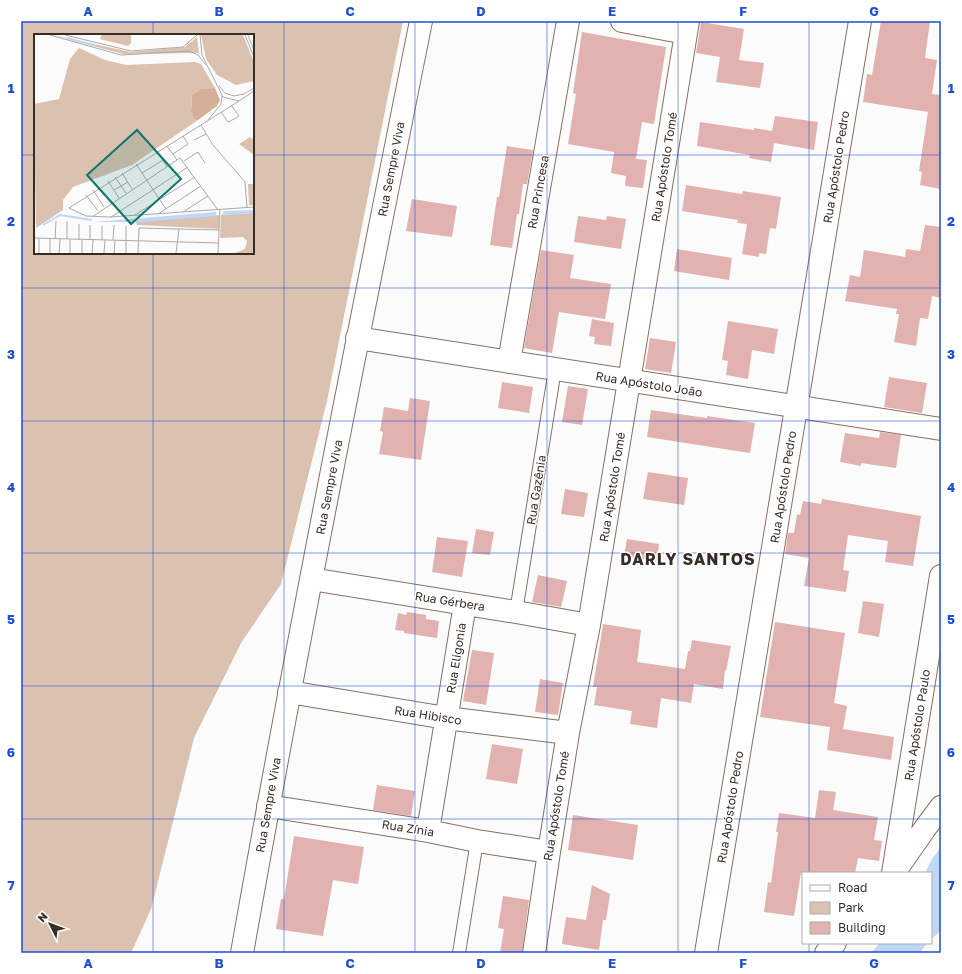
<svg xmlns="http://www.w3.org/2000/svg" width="962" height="974" font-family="'Golos Text',sans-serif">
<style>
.green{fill:#dbc1b0;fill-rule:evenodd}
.water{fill:#bfd7fa}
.building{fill:#e1b2b0}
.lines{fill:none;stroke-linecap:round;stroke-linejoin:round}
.service-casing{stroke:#896f5f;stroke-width:14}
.minor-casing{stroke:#896f5f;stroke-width:24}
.service{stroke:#fff;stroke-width:12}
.minor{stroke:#fff;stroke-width:22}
.grid{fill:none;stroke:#1d4ed8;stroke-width:1;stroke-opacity:0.55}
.labels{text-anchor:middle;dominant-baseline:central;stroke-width:3;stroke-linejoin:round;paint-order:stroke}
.street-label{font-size:12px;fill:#382d26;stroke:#fff}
.district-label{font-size:16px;font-weight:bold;letter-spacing:1px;fill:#382d26;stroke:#fff}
.inset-river{fill:none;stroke:#bfd7fa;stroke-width:2}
.inset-road{fill:none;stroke:#ada9a6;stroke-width:1}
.view{fill:#0f766e;fill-opacity:0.15;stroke:#0f766e;stroke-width:2}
.inset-edge{fill:none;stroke:#382d26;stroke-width:2}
.neatline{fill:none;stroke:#1d4ed8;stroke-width:1.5}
.grid-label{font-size:13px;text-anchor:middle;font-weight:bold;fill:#1d4ed8}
</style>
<rect width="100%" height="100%" fill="#fbfbfb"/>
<path class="green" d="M21,21H403L327,401L281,584L241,643L194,738L151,909L131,953H21ZM35,35H253V253H35Z"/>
<path class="water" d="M941,847V931L931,939V873H925L932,859Z
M880,943H927L920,953H871Z"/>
<path class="building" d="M881,21H930L925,58L937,60L932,94L941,95V189L920,185L922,172L919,171L928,112L863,102L867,74L872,75Z
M701,22L744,29L739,60L764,63L760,88L716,82L720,57L696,53Z
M582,32L666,47L654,124L642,122L636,159L647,160L643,188L625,186L626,176L611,173L614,152L568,144L576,94L573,93Z
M775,116L818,122L814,150L774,143L771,162L749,158L750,155L697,146L700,122L754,130V128L772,131Z
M507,146L533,150L527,184H523L519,214H517L512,248L490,245L497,197H499Z
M686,185L742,194L743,191L781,197L776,229L770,228L766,254L759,253V257L742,254L747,224L737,223L738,220L682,211Z
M412,199L457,206L452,237L406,231Z
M578,216L606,220L607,216L626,219L621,249L574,242Z
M925,225L941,227V298L932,296L928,319L920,318L916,346L894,342L899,314H896L897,309L845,301L850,275L860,277L864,250L905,257L906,249L920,251Z
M677,249L732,258L729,280L674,271Z
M541,250L574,255L570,278L611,284L605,319L559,312L552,353L524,348Z
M592,319L614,323L611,346L594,344L595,337L589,336Z
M728,321L778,329L774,354L752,350L748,379L726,375L728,361L722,360Z
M650,338L676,342L671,373L645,369Z
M889,377L927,383L922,413L884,407Z
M502,382L533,387L529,413L498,408Z
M568,386L588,389L582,425L562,422Z
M410,398L430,401L421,460L379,454L383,432L380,431L384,407L408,411Z
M651,410L707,418V416L755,423L750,453L647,437Z
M880,432L901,435L896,468L861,463V466L840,462L845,433L879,438Z
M648,472L688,478L684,505L643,499Z
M565,489L588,493L584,517L561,514Z
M822,499L921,516L913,566L885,562L888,541L848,535L843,570L849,571L846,592L804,586L809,558L785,554L788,533H794L797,514L800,515L803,501L821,504Z
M476,529L494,532L490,555L472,553Z
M437,537L468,541L462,577L432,572Z
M627,539L659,544L657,561L624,556Z
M538,575L567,581L561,607L532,602Z
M863,601L884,604L879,637L858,633Z
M407,612L426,615V619L439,621L437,638L404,633V631L395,630L398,613L406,615Z
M775,622L845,633L834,703L847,706L843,729L760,717Z
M603,624L641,630L637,662L685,669L688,651H690L692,640L731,646L726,671L725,670L723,689L694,684L691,703L661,698L657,728L630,724L632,711L594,705L597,687H593Z
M472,650L494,653L486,705L463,701Z
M540,679L563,683L558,715L535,712Z
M830,727L894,737L891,760L827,750Z
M492,744L523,749L517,784L486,779Z
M377,785L415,791L411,816L373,810Z
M819,790L836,792L833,810L878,817L874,840L882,841L879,861L858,858L855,873H801L794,916L764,912L768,882L771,883L778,832H776L779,813L815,818Z
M573,815L638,825L633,860L568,850Z
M294,836L364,847L358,884L333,880L323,936L276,929L281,899H284Z
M592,885L610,894L606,920H603L599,950L562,944L566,917L586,920Z
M503,896L529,900L522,953H500L504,929L498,928Z"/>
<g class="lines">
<g class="service-casing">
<path id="service" d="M516,612L555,369
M459,953L477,841"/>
</g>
<g class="minor-casing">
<path id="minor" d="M622,21L686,33
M357,338L941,429
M509,362L568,21
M311,579L516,612L589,625
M289,692L446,718L568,733
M268,806L428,831L477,841L549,852
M428,831L465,604
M896,870L926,827L941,807
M893,873L941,576
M242,953C297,642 359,331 421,21
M534,953L549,852L568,733L589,625L688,21
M706,953L860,21
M826,953L835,943"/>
</g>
<use href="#service" class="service"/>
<use href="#minor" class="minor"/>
</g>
<path class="grid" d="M153,21V35M284,21V953M415,21V953M547,21V953M678,21V953M809,21V873M21,155H35M253,155H941M153,253V953M21,288H941M21,421H941M21,553H941M21,686H941M21,819H941M809,943V953"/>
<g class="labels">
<g class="street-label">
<text transform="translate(664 167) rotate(-81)">Rua Apóstolo Tomé</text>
<text transform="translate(836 167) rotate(-81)">Rua Apóstolo Pedro</text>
<text transform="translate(391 169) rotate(-79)">Rua Sempre Viva</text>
<text transform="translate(538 192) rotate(-80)">Rua Princesa</text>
<text transform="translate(649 384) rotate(9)">Rua Apóstolo João</text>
<text transform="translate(329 487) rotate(-79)">Rua Sempre Viva</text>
<text transform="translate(612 487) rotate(-81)">Rua Apóstolo Tomé</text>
<text transform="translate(783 487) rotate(-81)">Rua Apóstolo Pedro</text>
<text transform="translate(536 490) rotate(-81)">Rua Gazênia</text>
<text transform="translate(450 601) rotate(9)">Rua Gérbera</text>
<text transform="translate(456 658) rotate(-81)">Rua Eligonia</text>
<text transform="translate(428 715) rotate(9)">Rua Hibisco</text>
<text transform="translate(917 725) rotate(-81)">Rua Apóstolo Paulo</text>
<text transform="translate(268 805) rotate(-80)">Rua Sempre Viva</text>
<text transform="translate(556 806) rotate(-81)">Rua Apóstolo Tomé</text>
<text transform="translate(730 807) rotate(-81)">Rua Apóstolo Pedro</text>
<text transform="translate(408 828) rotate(9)">Rua Zínia</text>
</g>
<g class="district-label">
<text x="688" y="559">DARLY SANTOS</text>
</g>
</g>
<g transform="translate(34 34)">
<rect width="220" height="220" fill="#fbfbfb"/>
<path d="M19,1L96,18L151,13L163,3L165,19L89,20ZM68,1H97V9L94,12L66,5ZM167,1H209L220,28V47L202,51L183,41L172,25ZM45,14L71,26L92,31L161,28L167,30L181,54L167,55L158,61L157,78L164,86L98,131L39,153L29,166V176L2,194L0,70L25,65L36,25ZM216,103L220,106V121L205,110ZM214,150H220V171H215ZM220,179V219H201L211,215L213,207L209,203L186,204L187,181ZM185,181V195L103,191L102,188L111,187Z" fill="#dbc1b0"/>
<path d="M181,54L186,66L183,72L164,86L161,85L157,78L158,61L167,55Z" fill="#d5af97"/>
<path d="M220,176V179L188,181L190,177ZM182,178V182L105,188H59Z" fill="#bfd7fa"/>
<path class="inset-river" d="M33,4L59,11M9,191L26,181L58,186"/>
<path class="inset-road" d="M16,1L87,21L155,17L164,21L172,31M31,1L97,17L149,13L163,1M166,1L168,21L189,63L205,67L220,57M211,1L220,23M214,1L220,16M185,52L191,59L200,62L210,60L220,54M205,67L35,174L52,182L76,183L220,173M187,78L194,88L202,84L205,82L197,71M174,86L187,70L188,62M167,91L179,111L211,148L213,174M160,106L172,100M133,112L143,126M123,117L133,133M139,120L154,110L149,102M150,127L164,118L171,129M102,130L132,175M88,139L98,155M108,139L129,126M81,143L92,159M74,147L85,164M59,156L70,173M80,156L94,148M52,161L64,177M149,178L174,162M124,180L167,152M101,181L161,143M58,183L146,124L184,176M77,183L154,133M0,204L185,209M21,205L22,187M33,205V187M45,206V190M56,206V191M68,206V192M79,206L80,191M5,219V204M16,219V205M25,219L26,205M36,219V205M48,219V206M58,219L59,206M70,219L71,206M80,219L81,206M92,219V192M104,219L105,194L185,196M142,219L145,195M184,219L186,176"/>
<path class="view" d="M103,96L147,145L97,190L53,141Z"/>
<rect width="220" height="220" class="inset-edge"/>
</g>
<rect width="962" height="974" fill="none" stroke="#ffffff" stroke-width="44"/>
<rect x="802" y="872" width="130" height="72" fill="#ffffff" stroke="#afaba8"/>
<rect x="810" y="885" width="20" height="6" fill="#ffffff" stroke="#afaba8"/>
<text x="838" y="892" font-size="12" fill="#382d26">Road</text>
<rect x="810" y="902" width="20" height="12" fill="#dbc1b0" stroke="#afaba8"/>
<text x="838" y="912" font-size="12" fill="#382d26">Park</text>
<rect x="810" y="922" width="20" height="12" fill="#e1b2b0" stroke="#afaba8"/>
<text x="838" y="932" font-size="12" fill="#382d26">Building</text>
<g transform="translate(50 924) rotate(312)" stroke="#ffffff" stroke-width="3" paint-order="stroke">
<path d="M0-3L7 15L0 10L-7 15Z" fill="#382d26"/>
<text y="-6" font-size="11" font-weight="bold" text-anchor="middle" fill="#382d26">N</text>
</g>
<rect x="22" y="22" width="918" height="930" class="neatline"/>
<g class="grid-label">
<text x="88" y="16">A</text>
<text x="219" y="16">B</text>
<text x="350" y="16">C</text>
<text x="481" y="16">D</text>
<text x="612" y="16">E</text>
<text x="743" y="16">F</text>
<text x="874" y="16">G</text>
<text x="11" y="93">1</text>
<text x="951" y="93">1</text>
<text x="11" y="226">2</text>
<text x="951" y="226">2</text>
<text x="11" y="359">3</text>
<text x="951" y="359">3</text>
<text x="11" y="492">4</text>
<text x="951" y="492">4</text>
<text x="11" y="624">5</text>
<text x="951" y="624">5</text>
<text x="11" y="757">6</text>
<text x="951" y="757">6</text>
<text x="11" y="890">7</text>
<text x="951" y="890">7</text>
<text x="88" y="968">A</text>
<text x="219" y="968">B</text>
<text x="350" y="968">C</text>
<text x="481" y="968">D</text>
<text x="612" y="968">E</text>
<text x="743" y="968">F</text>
<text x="874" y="968">G</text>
</g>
</svg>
